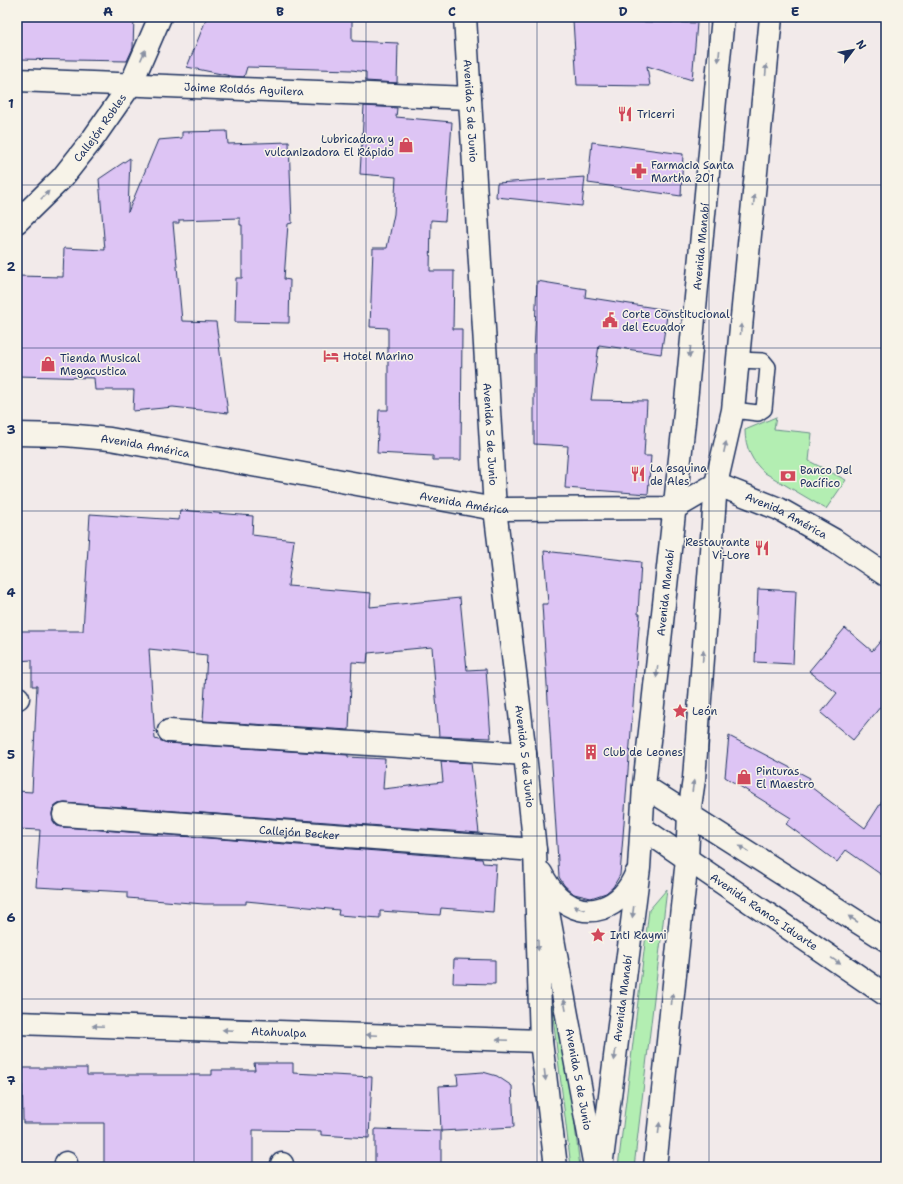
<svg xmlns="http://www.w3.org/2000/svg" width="903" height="1184" font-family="'Shantell Sans',sans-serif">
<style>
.green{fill:#b3eeb2;stroke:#678e88}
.building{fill:#ddc4f4;stroke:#1b2f5e}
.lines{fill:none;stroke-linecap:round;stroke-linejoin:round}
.service-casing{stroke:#1b2f5e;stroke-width:18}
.minor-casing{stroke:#1b2f5e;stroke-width:25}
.tertiary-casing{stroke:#1b2f5e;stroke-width:25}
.secondary-casing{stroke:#1b2f5e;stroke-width:25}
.service{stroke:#f7f3e8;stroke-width:15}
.minor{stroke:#f7f3e8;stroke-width:22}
.tertiary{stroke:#f7f3e8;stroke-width:22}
.secondary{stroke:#f7f3e8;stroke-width:22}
.oneway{fill:#8991a3}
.grid{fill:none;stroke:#1b2f5e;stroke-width:1;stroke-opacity:0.55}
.labels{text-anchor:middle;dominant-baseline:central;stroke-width:3;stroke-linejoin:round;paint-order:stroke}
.street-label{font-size:11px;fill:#1b2f5e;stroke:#f7f3e8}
.poi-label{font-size:11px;fill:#1b2f5e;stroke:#f7f3e8;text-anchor:start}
.neatline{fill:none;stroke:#1b2f5e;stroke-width:1.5}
.grid-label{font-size:13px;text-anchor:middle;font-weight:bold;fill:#1b2f5e}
</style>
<rect width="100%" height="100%" fill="#f2eaea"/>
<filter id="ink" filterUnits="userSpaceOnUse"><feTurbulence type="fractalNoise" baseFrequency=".025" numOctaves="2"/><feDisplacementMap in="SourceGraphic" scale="8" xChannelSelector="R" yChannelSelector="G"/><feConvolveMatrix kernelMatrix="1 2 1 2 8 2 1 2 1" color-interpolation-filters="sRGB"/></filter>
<g filter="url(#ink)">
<path class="green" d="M776,417L774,429L812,433L809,461L846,480L826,509L765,473C752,462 745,447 745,430Z
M667,889L634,1167H618L649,910Z
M559,997L580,1167H571L551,1000Z"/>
<path class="building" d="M17,17H134L133,48L127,61L17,59Z
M207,17H352V41L398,43L397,83L366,81V72L352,70L247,67L244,77L231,76L187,67Z
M573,20L697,23L692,80L647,66L650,86L577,85Z
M364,106L397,108L396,117L452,122L445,221L431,220L430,271H454L453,329H462L461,460H433V456L377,453L379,410H388V328L370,327L373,248H387L394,214L396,177L360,174Z
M227,131L228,144L289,142L292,223L288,224L284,279L290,280L289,323L235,322L236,278H242V225H240V218L179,220V223H173L182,321L216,322L228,413L173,407L133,411L134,390H95L94,378L17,376V276L63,277L64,248L105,250L99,179L130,158L128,212L158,140L182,138V132Z
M592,142L683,154L681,196L588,183Z
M585,177L582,206L496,197L497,183Z
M537,281L586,289L585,297L668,310L661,354L599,345L591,400L647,401L644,456H651L648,494L565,488L568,446L534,444V354Z
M180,510L253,516L252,535L294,540L288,586L371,593L370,607L460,598L467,670L486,669L491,738L439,736L432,647L368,653L367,663L352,662L349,730L203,721L207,655L149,649L155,739L168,743L348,755V757L385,759L383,789L443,782L441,761L471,763L479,833L65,803L58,804L53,808L52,814L53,821L57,826L63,827L482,859L483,863L496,864L493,912L441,908L440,915L380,911V918L338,915L339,910L246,901V904H204L127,898V892L36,887L40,830L17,829V791L32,792L37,686H32V660L17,661V631H83L90,514L179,520Z
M544,551L641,562L638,614H640L620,875L613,887L606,893L591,898L574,894L564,885L559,877L542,604H548Z
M758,589L796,591L793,664L755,662Z
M845,628L872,651L886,635V700L853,740L821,713L837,693L809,671Z
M729,736L810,778L807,784L865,828L886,795V878L846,850L837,862L786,824L791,818L725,777Z
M454,959L495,960V984L453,983Z
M254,1063H293V1073L372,1077L369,1138L321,1135V1131L253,1130V1167H104V1123H23L22,1068H87V1075H212V1070H255Z
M483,1072L497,1076L512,1086L514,1127L441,1131L439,1086L458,1085L457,1074Z
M375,1129L441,1131V1167H375Z"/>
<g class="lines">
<g class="service-casing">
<path id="service" d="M733,410L758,413L764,409L768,367L763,361L737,360"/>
</g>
<g class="minor-casing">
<g id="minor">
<path id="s1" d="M17,80L470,98"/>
<path id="s2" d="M17,222L62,178L92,140L131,84L160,17"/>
<path d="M17,698H18"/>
<path d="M169,731L525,754"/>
<path d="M644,786L886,940"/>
<path id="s3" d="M64,815L535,850"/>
<path id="s4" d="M642,828L886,995"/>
<path id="s5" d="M17,1023L541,1041"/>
<path d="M66,1163V1167"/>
<path d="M282,1167V1164"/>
</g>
</g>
<g class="tertiary-casing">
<g id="tertiary">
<path id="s6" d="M465,17L495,509L525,754L535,850L541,1041L556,1167"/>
<path id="s7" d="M17,434L65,435L110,439L495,509L675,508L716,484L779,509L834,540L886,575"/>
<path id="s8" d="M548,912L595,1167"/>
</g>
</g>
<g class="secondary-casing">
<g id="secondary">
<path d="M541,873C545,881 550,889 557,896C586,924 622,908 636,874"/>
<path id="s9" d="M601,1167L639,868L644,786L684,422L723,17"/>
<path d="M655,1167L687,859L689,814L694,779L716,484L733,410L771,17"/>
</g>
</g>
<use href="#service" class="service"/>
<use href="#minor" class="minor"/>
<use href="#tertiary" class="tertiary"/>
<use href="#secondary" class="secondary"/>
</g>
<defs><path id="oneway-solid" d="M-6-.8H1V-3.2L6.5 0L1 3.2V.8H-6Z"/></defs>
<g class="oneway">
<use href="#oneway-solid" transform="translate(143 55) rotate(-66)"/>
<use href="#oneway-solid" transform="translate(719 56) rotate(96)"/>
<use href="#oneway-solid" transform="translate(766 70) rotate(-85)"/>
<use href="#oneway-solid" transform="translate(45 195) rotate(-45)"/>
<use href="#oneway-solid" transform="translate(754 200) rotate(-84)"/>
<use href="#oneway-solid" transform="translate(741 329) rotate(-84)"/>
<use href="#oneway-solid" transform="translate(690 352) rotate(96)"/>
<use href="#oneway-solid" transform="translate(725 447) rotate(-78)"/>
<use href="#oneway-solid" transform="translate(703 656) rotate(-86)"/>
<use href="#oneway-solid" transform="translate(657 672) rotate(96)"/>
<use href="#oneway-solid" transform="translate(693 786) rotate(-82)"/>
<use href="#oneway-solid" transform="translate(744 849) rotate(-147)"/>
<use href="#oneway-solid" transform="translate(579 908) rotate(-163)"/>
<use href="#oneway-solid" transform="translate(633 912) rotate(97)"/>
<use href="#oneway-solid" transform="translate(853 919) rotate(-147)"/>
<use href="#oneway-solid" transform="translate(538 945) rotate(88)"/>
<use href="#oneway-solid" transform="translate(836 961) rotate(34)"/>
<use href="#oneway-solid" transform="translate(672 999) rotate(-84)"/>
<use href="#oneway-solid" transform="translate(565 1005) rotate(-100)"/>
<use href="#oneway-solid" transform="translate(98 1026) rotate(-178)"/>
<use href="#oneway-solid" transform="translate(228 1030) rotate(-178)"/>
<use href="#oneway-solid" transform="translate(372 1035) rotate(-178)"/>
<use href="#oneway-solid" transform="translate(502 1040) rotate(-178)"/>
<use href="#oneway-solid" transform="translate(615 1055) rotate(97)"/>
<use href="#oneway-solid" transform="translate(545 1075) rotate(83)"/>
<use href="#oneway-solid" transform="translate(659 1128) rotate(-84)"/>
</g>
</g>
<path class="grid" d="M194,17V1167M366,17V1167M537,17V1167M709,17V1167M17,185H886M17,348H886M17,511H886M17,673H886M17,836H886M17,999H886"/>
<defs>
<g id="restaurant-bare" transform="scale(1.2)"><path d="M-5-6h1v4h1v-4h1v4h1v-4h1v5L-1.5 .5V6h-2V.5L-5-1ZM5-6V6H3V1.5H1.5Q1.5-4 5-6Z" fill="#d1495b" stroke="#f7f3e8" stroke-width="2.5" paint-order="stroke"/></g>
<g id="shop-bare" transform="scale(1.2)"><path d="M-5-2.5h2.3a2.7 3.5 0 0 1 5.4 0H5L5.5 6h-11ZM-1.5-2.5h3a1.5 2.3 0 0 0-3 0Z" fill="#d1495b" stroke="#f7f3e8" stroke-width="2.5" paint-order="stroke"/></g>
<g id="pharmacy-bare" transform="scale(1.2)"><path d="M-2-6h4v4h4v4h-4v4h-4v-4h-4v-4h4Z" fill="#d1495b" stroke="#f7f3e8" stroke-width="2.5" paint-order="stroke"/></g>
<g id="civic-bare" transform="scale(1.2)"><path d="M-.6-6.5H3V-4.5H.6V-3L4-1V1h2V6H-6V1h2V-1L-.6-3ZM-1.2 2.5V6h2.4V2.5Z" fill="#d1495b" stroke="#f7f3e8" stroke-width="2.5" paint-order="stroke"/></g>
<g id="hotel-bare" transform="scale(1.2)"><path d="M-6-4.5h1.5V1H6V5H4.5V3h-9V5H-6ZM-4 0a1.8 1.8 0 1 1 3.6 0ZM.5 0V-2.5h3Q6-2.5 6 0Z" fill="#d1495b" stroke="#f7f3e8" stroke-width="2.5" paint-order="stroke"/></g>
<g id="bank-bare" transform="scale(1.2)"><path d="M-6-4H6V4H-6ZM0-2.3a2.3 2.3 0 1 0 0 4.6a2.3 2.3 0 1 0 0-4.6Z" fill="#d1495b" stroke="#f7f3e8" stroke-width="2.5" paint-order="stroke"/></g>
<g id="sight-bare" transform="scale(1.2)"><path d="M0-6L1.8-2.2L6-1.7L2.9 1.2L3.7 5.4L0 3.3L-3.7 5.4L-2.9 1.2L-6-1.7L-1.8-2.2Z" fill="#d1495b" stroke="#f7f3e8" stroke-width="2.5" paint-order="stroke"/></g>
<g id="building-bare" transform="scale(1.2)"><path d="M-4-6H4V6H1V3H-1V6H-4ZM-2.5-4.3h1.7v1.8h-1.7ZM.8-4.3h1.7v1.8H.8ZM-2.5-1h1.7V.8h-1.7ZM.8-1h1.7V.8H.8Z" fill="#d1495b" stroke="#f7f3e8" stroke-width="2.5" paint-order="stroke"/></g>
</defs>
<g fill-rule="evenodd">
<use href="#restaurant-bare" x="625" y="114"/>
<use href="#shop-bare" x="406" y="145"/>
<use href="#pharmacy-bare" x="639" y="171"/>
<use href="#civic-bare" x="610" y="320"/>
<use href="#hotel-bare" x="331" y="356"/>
<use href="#shop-bare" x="48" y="364"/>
<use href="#restaurant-bare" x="638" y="474"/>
<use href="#bank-bare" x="788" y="476"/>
<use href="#restaurant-bare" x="762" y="548"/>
<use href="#sight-bare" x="680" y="711"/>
<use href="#building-bare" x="591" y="752"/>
<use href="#shop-bare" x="744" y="777"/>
<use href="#sight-bare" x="598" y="935"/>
</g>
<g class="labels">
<g class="street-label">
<text stroke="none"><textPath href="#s1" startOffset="227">Jaime Roldós Aguilera</textPath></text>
<text stroke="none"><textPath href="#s6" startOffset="94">Avenida 5 de Junio</textPath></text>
<text stroke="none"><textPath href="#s2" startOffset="126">Callejón Robles</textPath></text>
<text stroke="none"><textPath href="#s9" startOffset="926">Avenida Manabí</textPath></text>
<text stroke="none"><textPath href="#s6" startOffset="418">Avenida 5 de Junio</textPath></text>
<text stroke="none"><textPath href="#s7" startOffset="129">Avenida América</textPath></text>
<text stroke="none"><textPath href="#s7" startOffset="453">Avenida América</textPath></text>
<text stroke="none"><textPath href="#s7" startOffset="789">Avenida América</textPath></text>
<text stroke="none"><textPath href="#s9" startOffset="578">Avenida Manabí</textPath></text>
<text stroke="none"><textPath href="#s6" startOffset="742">Avenida 5 de Junio</textPath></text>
<text stroke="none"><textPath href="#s3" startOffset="236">Callejón Becker</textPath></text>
<text stroke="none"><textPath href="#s4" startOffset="148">Avenida Ramos Iduarte</textPath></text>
<text stroke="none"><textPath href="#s9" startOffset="170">Avenida Manabí</textPath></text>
<text stroke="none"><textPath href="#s5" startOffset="262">Atahualpa</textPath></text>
<text stroke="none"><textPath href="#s8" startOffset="170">Avenida 5 de Junio</textPath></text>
</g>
<g class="poi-label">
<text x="637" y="114">Tricerri</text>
<text x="394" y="139" text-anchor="end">Lubricadora y<tspan x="394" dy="13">vulcanizadora El Rápido</tspan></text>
<text x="651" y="165">Farmacia Santa<tspan x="651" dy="13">Martha 201</tspan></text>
<text x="622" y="314">Corte Constitucional<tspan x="622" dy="13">del Ecuador</tspan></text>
<text x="343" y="356">Hotel Marino</text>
<text x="60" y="358">Tienda Musical<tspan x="60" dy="13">Megacustica</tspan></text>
<text x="650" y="468">La esquina<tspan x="650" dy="13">de Ales</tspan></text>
<text x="800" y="470">Banco Del<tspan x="800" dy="13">Pacífico</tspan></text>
<text x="750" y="542" text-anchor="end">Restaurante<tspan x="750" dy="13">Vi-Lore</tspan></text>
<text x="692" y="711">León</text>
<text x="603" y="752">Club de Leones</text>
<text x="756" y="771">Pinturas<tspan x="756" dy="13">El Maestro</tspan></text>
<text x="610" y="935">Inti Raymi</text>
</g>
</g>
<rect width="903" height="1184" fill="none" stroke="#f7f3e8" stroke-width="44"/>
<g transform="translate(853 50) rotate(58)" stroke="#f7f3e8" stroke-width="3" paint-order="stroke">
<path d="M0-3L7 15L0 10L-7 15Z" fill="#1b2f5e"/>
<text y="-6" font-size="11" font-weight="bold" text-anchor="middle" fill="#1b2f5e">N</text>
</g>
<rect x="22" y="22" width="859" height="1140" class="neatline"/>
<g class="grid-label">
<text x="108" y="16">A</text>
<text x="280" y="16">B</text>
<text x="452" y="16">C</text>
<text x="623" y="16">D</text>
<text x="795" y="16">E</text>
<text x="11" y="108">1</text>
<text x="11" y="271">2</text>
<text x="11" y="434">3</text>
<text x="11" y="597">4</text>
<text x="11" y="759">5</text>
<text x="11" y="922">6</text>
<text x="11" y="1085">7</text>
</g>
</svg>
